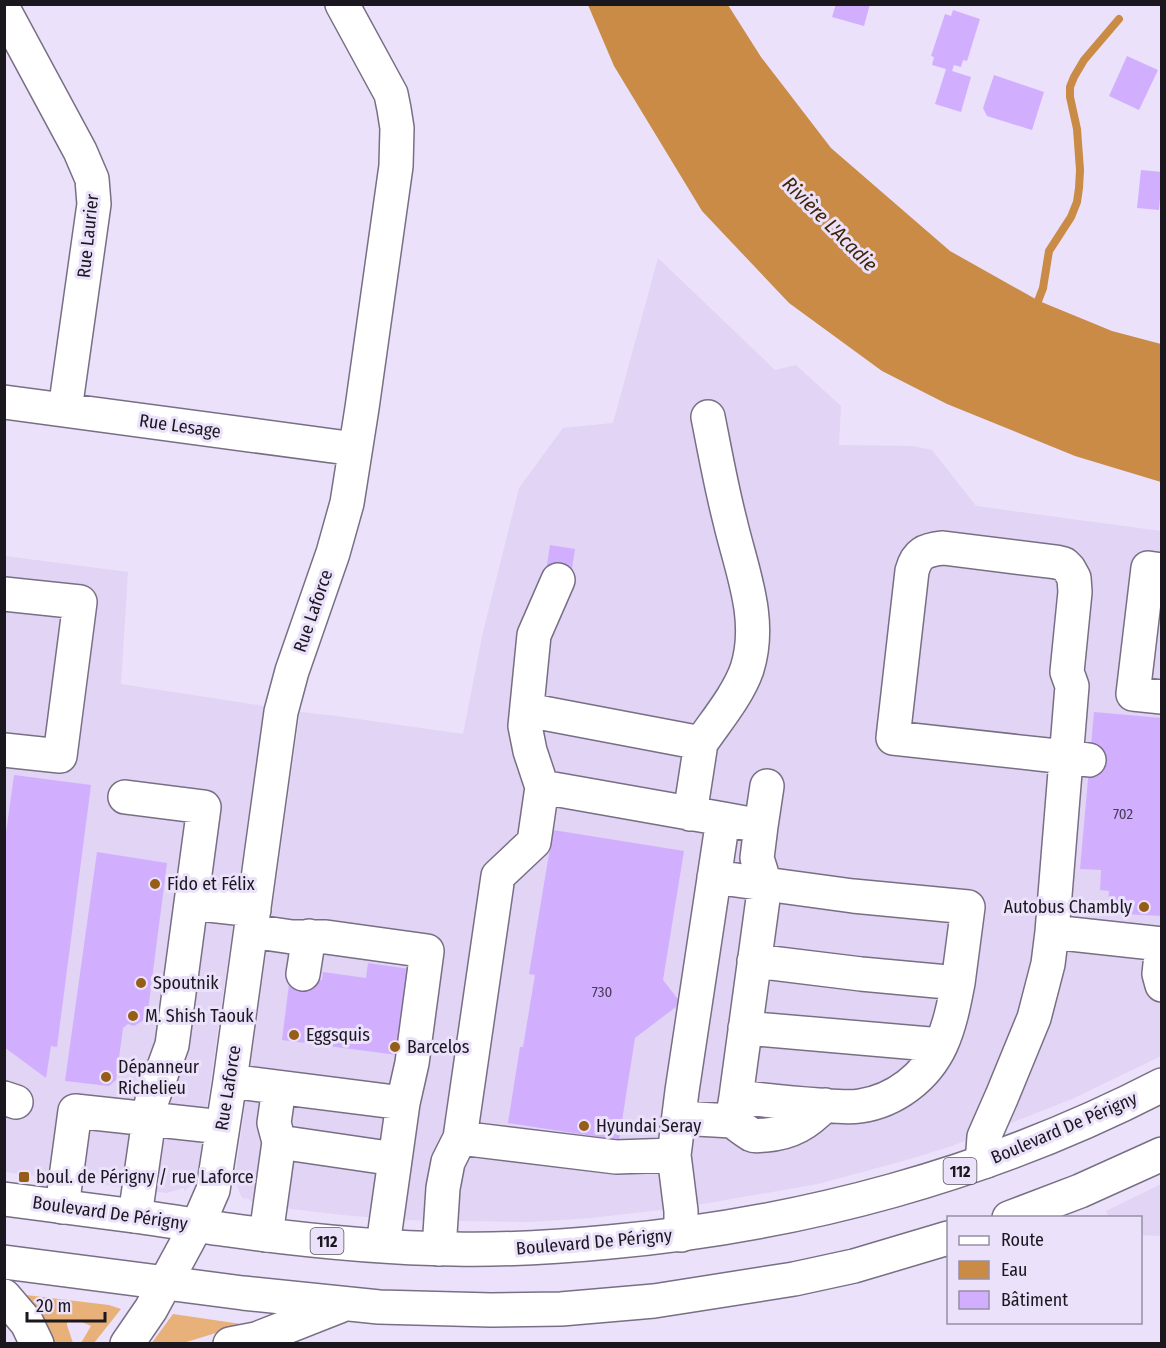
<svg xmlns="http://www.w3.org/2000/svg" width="1166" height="1348" font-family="'Fira Sans Condensed',sans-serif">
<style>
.built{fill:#e1d4f4}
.green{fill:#e8b179}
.water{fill:#c98b46}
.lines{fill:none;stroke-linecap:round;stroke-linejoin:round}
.stream{stroke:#c98b46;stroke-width:8}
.building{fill:#d1affe}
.minor-casing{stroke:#786f84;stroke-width:36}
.major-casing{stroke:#786f84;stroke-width:36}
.minor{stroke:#fff;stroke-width:33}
.major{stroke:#fff;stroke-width:33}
.poi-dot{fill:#955d17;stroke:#ebe1fa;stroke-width:2}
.labels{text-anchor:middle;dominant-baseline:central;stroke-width:6;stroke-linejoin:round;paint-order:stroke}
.number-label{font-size:15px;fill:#483d57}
.shield{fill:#ebe1fa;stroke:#595461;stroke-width:1.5}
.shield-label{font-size:16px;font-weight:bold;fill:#1a171f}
.street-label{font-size:18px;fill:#1a171f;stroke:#ebe1fa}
.poi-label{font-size:18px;fill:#1a171f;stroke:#ebe1fa;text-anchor:start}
.water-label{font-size:20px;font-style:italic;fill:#3e2506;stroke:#ebe1fa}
</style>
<rect width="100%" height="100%" fill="#ebe1fa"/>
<path class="built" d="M658,258L775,370L796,365L841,406L839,445L912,446L932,450L976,506L1161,531V1056L1072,1099L952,1146L910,1159L818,1184L697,1205L661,1210L590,1218L531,1222L404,1220L342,1215L258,1205L247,1198L244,1199L241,1196L235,1180L236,1169L300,712L337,716L463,734L483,632L519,488L563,428L613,423Z
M5,556L128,572L121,684L264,706L198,1170L194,1181L185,1191L183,1188L167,1193L5,1172Z
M1161,1184V1236L1141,1235L1140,1218L1109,1217L1106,1211Z"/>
<path class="green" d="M26,1295L109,1305L121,1309L94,1343H81L91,1326L82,1322L69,1320L67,1321V1325L73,1343H53L48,1330L25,1297Z
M173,1314L248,1325L216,1333L183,1343L151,1344Z"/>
<path class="water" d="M588,5H728L761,57L831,148L950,251L1039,301L1112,331L1161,344V482L1075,456L947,404L882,371L789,303L702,211L614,66Z"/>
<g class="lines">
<path class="stream" d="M1035,309L1043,288L1049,251L1071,217L1077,202L1079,188L1080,170L1077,129L1070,97V87L1074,77L1084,60L1119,19"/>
</g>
<path class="building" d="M836,4H870L864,26L832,17Z
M953,10L980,19L967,61L963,60L961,67L954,65L952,71L971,77L961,112L935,104L946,69L932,65L934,57L931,56L945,14L951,16Z
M1127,56L1158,70L1139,110L1109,96Z
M994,75L1044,92L1032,130L987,116L983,108Z
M1141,170L1162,172L1159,210L1137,208Z
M550,545L575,549L570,581L545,578Z
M1094,712L1162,718V916L1107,913L1109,891L1100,890L1101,870L1080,869Z
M14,775L91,785L57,1047L51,1046L46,1078L4,1047V847Z
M553,830L684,851L663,980L681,1003L635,1038L619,1140L508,1123L520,1047H523L535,975L529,974Z
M97,852L167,863L147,1018L134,1026L128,1024L123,1028L116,1080L109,1086L65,1081Z
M368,963L417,970L405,1056L282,1040L290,976L322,980L323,972L366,978Z"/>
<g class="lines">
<g class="minor-casing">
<path id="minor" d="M4,10L80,151L92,179L94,204L65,410
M4,402L355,449
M1162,570L1148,568L1133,694L1162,697
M4,594L80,602L60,756L4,750
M527,710L701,743L690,814
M701,743C716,721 738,695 747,669C763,619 741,569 730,521C721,486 715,452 708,417
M542,787L530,751L525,726L534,635L558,580
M125,797L204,807L191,903
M723,819L761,826L757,858L765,884L853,896L968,907L958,983L861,974L754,961
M761,826L767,786
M251,931L292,937H326L427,951L412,1063L403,1103
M1052,932L1072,686L1067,672L1075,592L1074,578L1069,569L1064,564L1056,562L943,548C925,550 917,553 912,571L893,738L1066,757L1089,760
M1162,945L1159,974L1162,985
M303,974L309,936
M745,1028L941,1045
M230,1081L403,1103L383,1245
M279,1088L274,1123L279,1142L395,1159
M736,1097C763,1100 791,1103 818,1105C832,1106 847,1108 860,1106C895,1101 926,1077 941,1045C950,1025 954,1004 958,983
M4,1098L16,1102
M679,1118L732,1121L736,1097L765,884L714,877
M732,1121C738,1125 745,1131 752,1135C756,1137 761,1135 766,1135C792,1133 807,1123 825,1105
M460,1138L498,876L534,842L542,787L723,819L682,1091L674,1155
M986,1161L983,1150L984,1137L1002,1096L1034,1018L1048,964L1052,932L1162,944
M62,1207L75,1111L149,1119L152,1100L172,1045L191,903L254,910
M135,1216L149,1119L222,1127
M266,1235L279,1142
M439,1249L443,1188L448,1162L460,1138L616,1157L674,1155L681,1211V1235
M127,1344L151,1309L203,1213L213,1190L230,1081L281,712L292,671L333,553L347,503L362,408L396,166L397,128L394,109L391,94L342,4"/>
</g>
<g class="major-casing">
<path id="major" d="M4,1199C48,1205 91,1210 134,1216C166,1220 197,1226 229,1230C302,1240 380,1248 454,1249C506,1250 558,1247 609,1242C801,1225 990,1174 1162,1085
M1009,1218L1080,1191L1162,1154
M4,1262L243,1293L379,1307L491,1310L561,1309L654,1301L794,1279L854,1266L948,1238
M4,1296L27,1323L37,1344
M230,1344L256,1339L340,1306"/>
</g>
<use href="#minor" class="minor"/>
<use href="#major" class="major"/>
</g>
<g class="poi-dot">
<circle cx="155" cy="884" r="6"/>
<circle cx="1144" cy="907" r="6"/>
<circle cx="141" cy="983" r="6"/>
<circle cx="133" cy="1016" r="6"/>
<circle cx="294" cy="1035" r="6"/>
<circle cx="395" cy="1047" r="6"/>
<circle cx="106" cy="1077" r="6"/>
<circle cx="584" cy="1126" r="6"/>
<rect x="18" y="1171" width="12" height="12" rx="3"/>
</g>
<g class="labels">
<g class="number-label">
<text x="1123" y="814">702</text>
<text x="602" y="992">730</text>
</g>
<g class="shield">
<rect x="943.5" y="1158" width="33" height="26" rx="4.5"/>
<rect x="310.5" y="1228" width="33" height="26" rx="4.5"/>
</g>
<g class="shield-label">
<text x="960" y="1171">112</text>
<text x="327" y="1241">112</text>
</g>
<g class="street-label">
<text transform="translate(88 236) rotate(-84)">Rue Laurier</text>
<text transform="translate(180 426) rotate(8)">Rue Lesage</text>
<text transform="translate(313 611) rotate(-71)">Rue Laforce</text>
<text transform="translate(228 1088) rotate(-81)">Rue Laforce</text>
<text transform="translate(1064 1128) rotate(-23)">Boulevard De Périgny</text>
<text transform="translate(110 1213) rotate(8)">Boulevard De Périgny</text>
<text transform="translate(594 1242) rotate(-5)">Boulevard De Périgny</text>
</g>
<g class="poi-label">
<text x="167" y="884">Fido et Félix</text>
<text x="1132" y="907" text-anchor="end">Autobus Chambly</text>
<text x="153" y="983">Spoutnik</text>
<text x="145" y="1016">M. Shish Taouk</text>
<text x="306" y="1035">Eggsquis</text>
<text x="407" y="1047">Barcelos</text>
<text x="118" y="1067">Dépanneur<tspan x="118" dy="21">Richelieu</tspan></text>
<text x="596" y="1126">Hyundai Seray</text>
<text x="36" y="1177">boul. de Périgny / rue Laforce</text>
</g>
<g class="water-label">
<text transform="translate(830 224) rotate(45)">Rivière L'Acadie</text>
</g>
</g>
<rect width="1166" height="1348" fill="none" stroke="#1a171f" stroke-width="12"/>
<rect x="947" y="1216" width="195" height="108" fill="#ebe1fa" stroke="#9790a2" stroke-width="1.5"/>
<rect x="959" y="1236" width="30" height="9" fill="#ffffff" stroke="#9790a2" stroke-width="1.5"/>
<text x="1001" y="1246" font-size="18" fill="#1a171f">Route</text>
<rect x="959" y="1261" width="30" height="18" fill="#c98b46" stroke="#9790a2" stroke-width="1.5"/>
<text x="1001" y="1276" font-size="18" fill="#1a171f">Eau</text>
<rect x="959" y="1291" width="30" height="18" fill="#d1affe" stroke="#9790a2" stroke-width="1.5"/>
<text x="1001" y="1306" font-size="18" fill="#1a171f">Bâtiment</text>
<path d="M27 1312v9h78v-9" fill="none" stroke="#1a171f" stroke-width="3"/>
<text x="36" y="1312" font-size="18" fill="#1a171f" stroke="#ebe1fa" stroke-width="4.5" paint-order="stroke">20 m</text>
</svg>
